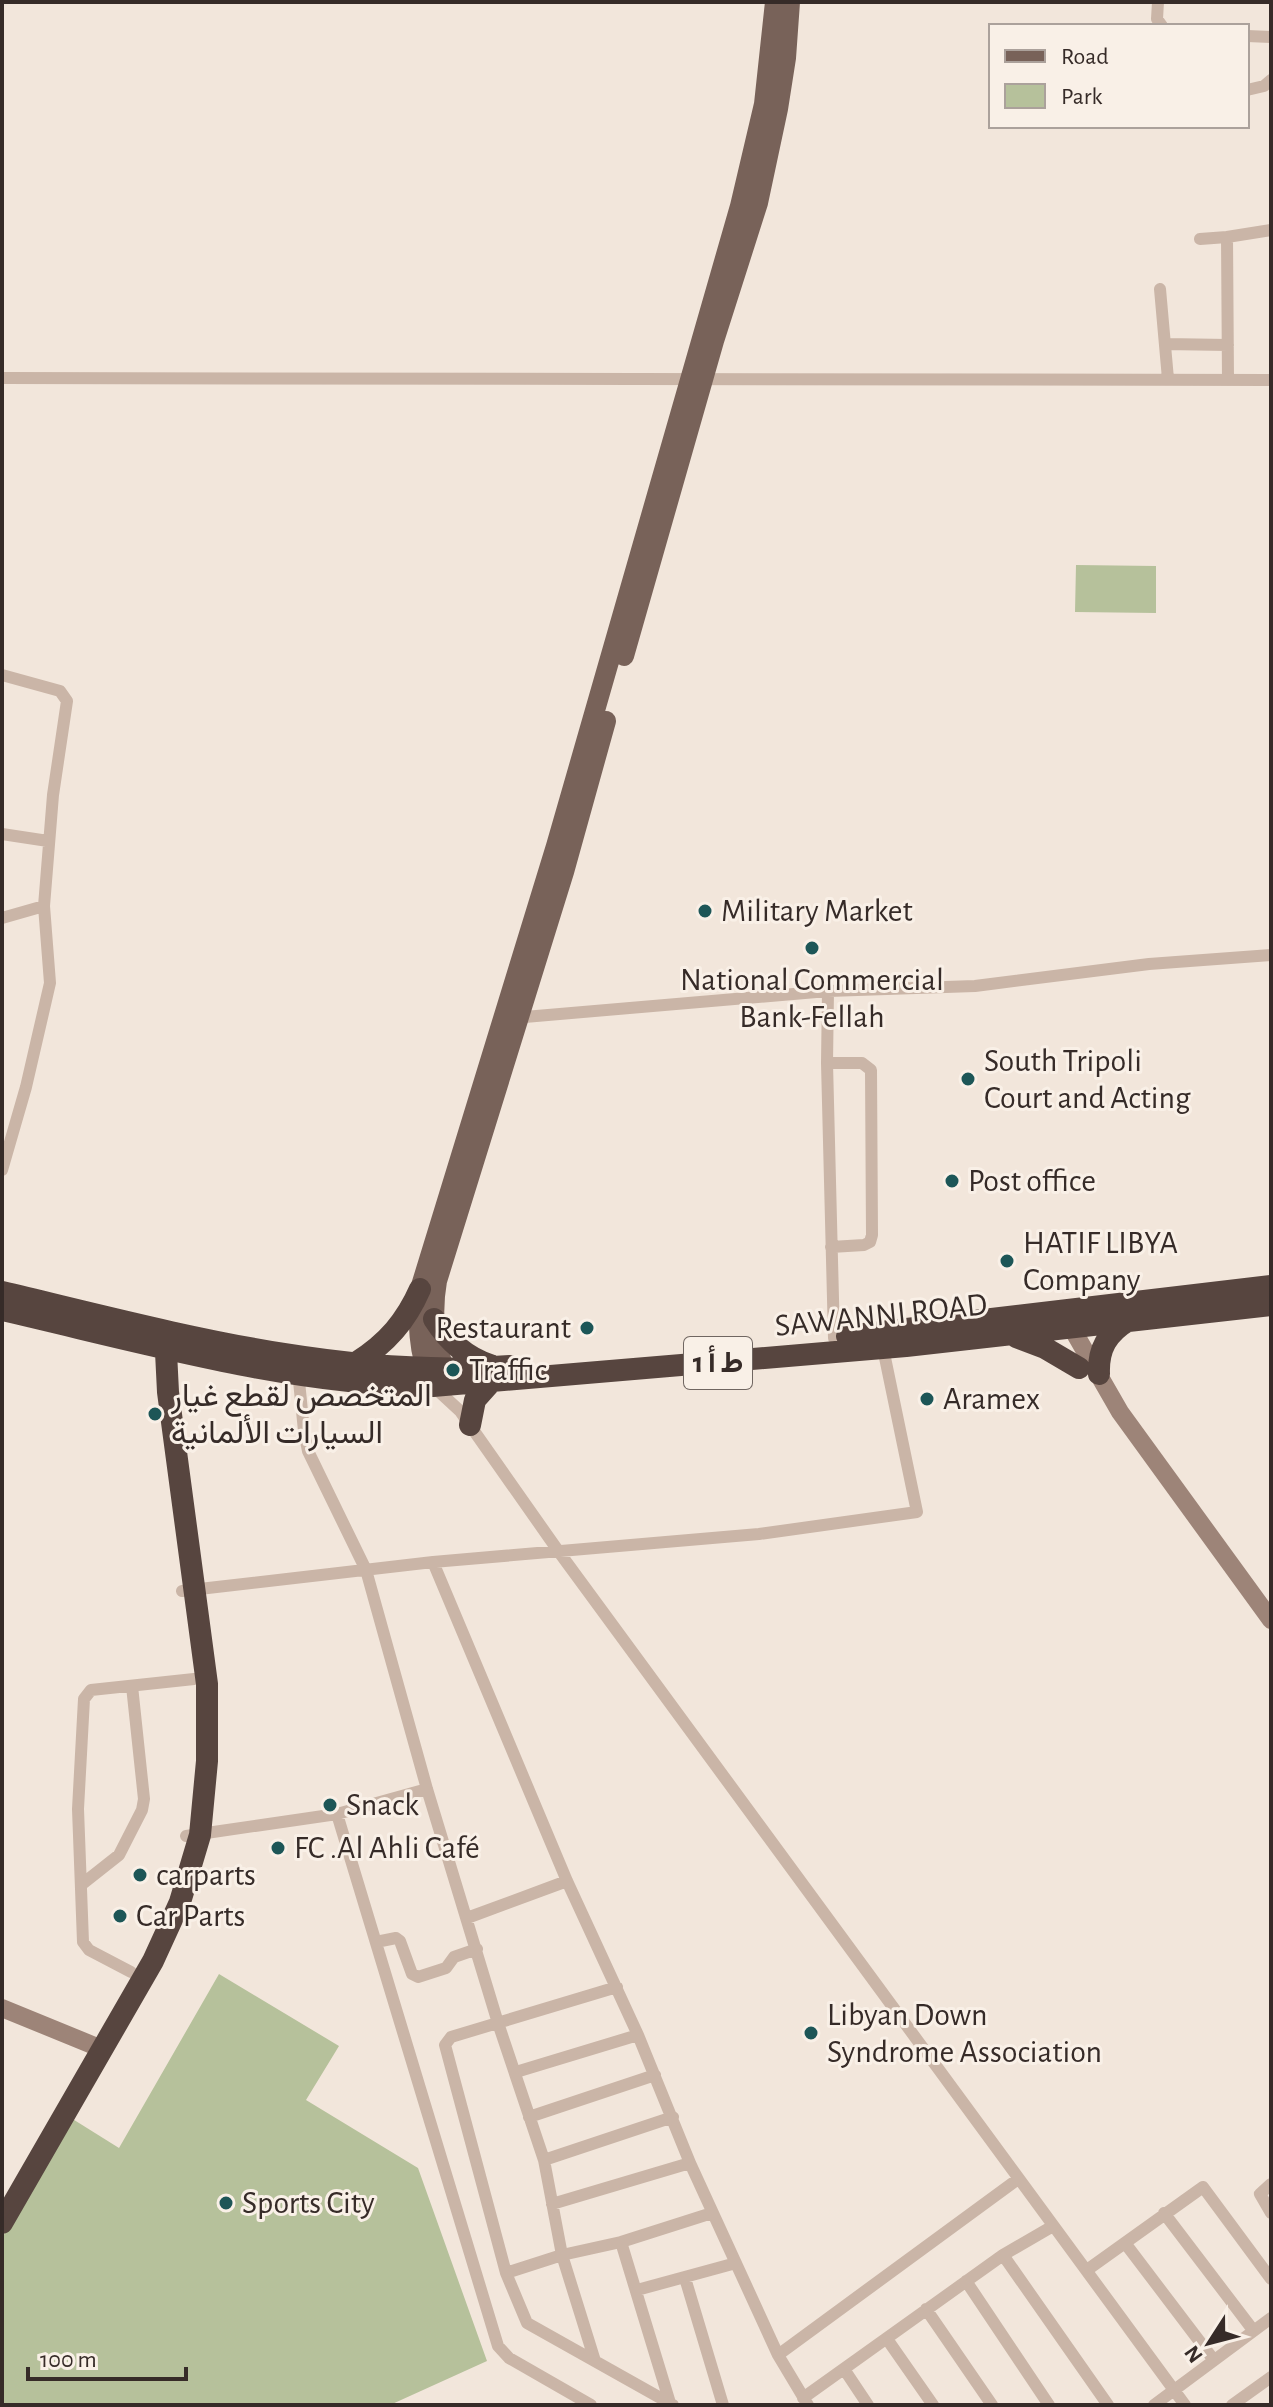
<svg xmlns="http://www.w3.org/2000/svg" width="1273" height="2407" font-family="'Alegreya Sans',Vazirmatn,sans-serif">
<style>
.green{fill:#b6c19b}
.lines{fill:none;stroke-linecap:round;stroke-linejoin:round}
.street{stroke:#cab5a7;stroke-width:12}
.secondary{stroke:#9d8478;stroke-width:18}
.primary{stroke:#786259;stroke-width:20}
.highway{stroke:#57453f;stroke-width:22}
.poi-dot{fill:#1d5657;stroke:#f9f0e7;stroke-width:3}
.labels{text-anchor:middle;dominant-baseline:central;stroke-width:6;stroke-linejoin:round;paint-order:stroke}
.shield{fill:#f9f0e7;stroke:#706661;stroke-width:2}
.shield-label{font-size:30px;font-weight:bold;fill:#362b28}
.poi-label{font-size:32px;fill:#362b28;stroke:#f9f0e7;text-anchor:start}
.street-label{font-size:32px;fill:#362b28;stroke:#f9f0e7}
</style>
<rect width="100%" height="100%" fill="#f2e6db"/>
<path class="green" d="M1076,565L1156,566V613L1075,612Z
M219,1974L339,2046L306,2100L418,2168L487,2361L390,2405H2V2238L71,2118L119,2148Z"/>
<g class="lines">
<path class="street" d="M1158,2L1157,19L1162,26
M1247,36L1271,37
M1247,90L1264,86L1271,80
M1200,239L1227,237
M1160,289L1168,379
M1165,344L1228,345
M2,378L1271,380
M1228,379L1227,237L1271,230
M2,675L60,691L67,701L53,795L44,906L50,983L26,1087L2,1170
M2,834L48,841
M2,918L44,906
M828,991L827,1063L834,1338
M513,1018L828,991L975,986L1149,964L1271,955
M827,1063H862L871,1070L872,1235L870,1242L864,1245L831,1247
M298,1371L304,1431L308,1451L366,1570L427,1789L498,2023L544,2160L562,2255L595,2361
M433,1386L460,1411L559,1552L1185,2405
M433,1562L567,1881L638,2035L690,2163L778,2355L808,2405
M182,1591L433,1562L759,1534L917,1512L883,1348
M337,1814L498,2346L509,2358L591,2405
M186,1836L337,1814L427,1789
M81,1885L119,1855L142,1810L144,1799L132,1686
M467,1918L567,1881
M376,1942L396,1938L400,1941L412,1974L418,1977L446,1968L454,1957L477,1949
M131,1972L89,1950L83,1942L78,1809L84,1699L91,1690L194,1679
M617,1987L451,2037L445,2045L506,2273L527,2323L673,2405
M516,2072L638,2035
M529,2117L655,2075
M544,2160L673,2117
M1271,2184L1260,2194L1271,2213
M552,2204L690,2163
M1164,2213L1253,2330
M621,2242L670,2403
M1125,2243L1213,2359
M1003,2255L1108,2405
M1087,2270L1203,2187L1271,2279
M506,2273L562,2255L621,2242L712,2213
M685,2278L723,2405
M966,2281L1049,2405
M637,2290L736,2263
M926,2309L992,2405
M887,2339L933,2405
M778,2355L1018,2179
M844,2369L868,2405
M803,2398L1003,2255L1053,2226
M1154,2405L1271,2318
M1232,2405L1271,2377"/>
<path class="secondary" d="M1066,1318L1120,1412L1271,1620
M2,2008L102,2049"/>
<path class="primary" d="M624,656L714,341L758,203L778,109L786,58L790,2
M449,1382C435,1349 431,1315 437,1281L564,872L606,721
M432,1383C417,1352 418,1321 420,1289L556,846L740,206L764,104L775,2"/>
<path class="highway" d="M2,1292C167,1331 339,1380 510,1366
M2,1310C142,1342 290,1385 433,1386L906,1346L1271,1305
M434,1319C448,1341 465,1357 490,1365
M847,1336L1271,1286
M1016,1337L1045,1348L1079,1368
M357,1362C387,1343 406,1321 420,1289
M1099,1374C1098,1349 1107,1333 1129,1320
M470,1425L475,1400L492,1381
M2,2223L153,1961L180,1902L200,1835L207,1761V1684L168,1392L165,1332"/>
</g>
<g class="poi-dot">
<circle cx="705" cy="911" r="8"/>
<circle cx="812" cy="948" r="8"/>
<circle cx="968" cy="1079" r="8"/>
<circle cx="952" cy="1181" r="8"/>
<circle cx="1007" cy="1261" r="8"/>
<circle cx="587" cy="1328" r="8"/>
<circle cx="453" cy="1370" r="8"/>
<circle cx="927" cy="1399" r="8"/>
<circle cx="155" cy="1414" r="8"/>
<circle cx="330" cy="1805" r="8"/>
<circle cx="278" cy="1848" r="8"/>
<circle cx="140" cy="1875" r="8"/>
<circle cx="120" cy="1916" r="8"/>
<circle cx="811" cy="2033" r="8"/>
<circle cx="226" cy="2203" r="8"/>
</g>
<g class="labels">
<rect class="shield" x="684" y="1337" width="68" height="52" rx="6"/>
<g class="shield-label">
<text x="718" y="1363">ط أ 1</text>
</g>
<g class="poi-label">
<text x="721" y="911">Military Market</text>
<text x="812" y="980" text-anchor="middle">National Commercial<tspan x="812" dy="37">Bank-Fellah</tspan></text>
<text x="984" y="1061">South Tripoli<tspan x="984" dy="37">Court and Acting</tspan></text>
<text x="968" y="1181">Post office</text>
<text x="1023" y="1243">HATIF LIBYA<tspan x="1023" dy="37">Company</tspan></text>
<text x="571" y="1328" text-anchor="end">Restaurant</text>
<text x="469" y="1370">Traffic</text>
<text x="171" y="1396">المتخصص لقطع غيار<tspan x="171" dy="37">السيارات الألمانية</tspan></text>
<text x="943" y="1399">Aramex</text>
<text x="346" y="1805">Snack</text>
<text x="294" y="1848">FC .Al Ahli Café</text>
<text x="156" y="1875">carparts</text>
<text x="136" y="1916">Car Parts</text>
<text x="827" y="2015">Libyan Down<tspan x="827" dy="37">Syndrome Association</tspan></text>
<text x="242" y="2203">Sports City</text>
</g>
<g class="street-label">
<text transform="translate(881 1315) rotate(-6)">SAWANNI ROAD</text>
</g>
</g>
<rect width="1273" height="2407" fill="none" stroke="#362b28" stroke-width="8"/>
<rect x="989" y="24" width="260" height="104" fill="#f9f0e7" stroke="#aba19b" stroke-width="2"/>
<rect x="1005" y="50" width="40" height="12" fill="#786259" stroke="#aba19b" stroke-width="2"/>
<text x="1061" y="64" font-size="24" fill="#362b28">Road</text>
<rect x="1005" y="84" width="40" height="24" fill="#b6c19b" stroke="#aba19b" stroke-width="2"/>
<text x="1061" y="104" font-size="24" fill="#362b28">Park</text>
<g transform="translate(1209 2343) rotate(234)" stroke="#f9f0e7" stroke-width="6" paint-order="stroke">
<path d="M0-6L14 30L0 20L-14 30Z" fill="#362b28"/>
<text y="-12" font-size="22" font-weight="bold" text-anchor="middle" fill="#362b28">N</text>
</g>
<path d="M28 2367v12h158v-12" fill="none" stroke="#362b28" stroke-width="4"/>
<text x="40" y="2367" font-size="24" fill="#362b28" stroke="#f9f0e7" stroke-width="6" paint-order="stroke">100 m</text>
</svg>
